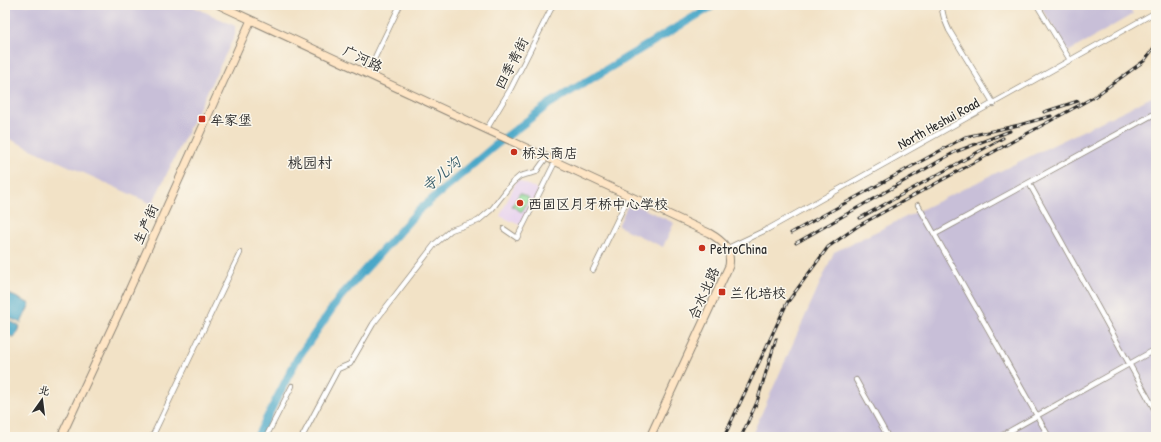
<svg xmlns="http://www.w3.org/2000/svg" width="1161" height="442" font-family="'Patrick Hand','LXGW WenKai TC',sans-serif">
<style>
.built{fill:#e7d2ef}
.industrial{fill:#c8bfd8}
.green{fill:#93df9c;stroke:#5f8564}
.water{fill:#4aa7c8;stroke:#3a697a}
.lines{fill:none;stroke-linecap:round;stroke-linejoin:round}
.river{stroke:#4aa7c8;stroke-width:8}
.street-casing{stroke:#8e8678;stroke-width:6}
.secondary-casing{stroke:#8e8678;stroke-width:9}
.street{stroke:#fff;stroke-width:4.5}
.secondary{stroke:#fee5c5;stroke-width:7}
.rail-casing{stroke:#2b2b2b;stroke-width:3}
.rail{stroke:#fbf7ec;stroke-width:1.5;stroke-dasharray:4.5;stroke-linecap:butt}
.poi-dot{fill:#c8321e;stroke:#fbf7ec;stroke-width:1.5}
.labels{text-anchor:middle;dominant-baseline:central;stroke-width:3;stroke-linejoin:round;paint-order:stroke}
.street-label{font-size:14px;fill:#2b2b2b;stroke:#fbf7ec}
.poi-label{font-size:14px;fill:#2b2b2b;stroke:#fbf7ec;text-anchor:start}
.neighbourhood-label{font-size:15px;fill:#2b2b2b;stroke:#fbf7ec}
.water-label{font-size:15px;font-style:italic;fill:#375d6a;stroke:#fbf7ec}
</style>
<rect width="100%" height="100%" fill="#fbf7ec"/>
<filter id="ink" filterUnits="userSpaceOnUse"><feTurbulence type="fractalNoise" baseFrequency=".025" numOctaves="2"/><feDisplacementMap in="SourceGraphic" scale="8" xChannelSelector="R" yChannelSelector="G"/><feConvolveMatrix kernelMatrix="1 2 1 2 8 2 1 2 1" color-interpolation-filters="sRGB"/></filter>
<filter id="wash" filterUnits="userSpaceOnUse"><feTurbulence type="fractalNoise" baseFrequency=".012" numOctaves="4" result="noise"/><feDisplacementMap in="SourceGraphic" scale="16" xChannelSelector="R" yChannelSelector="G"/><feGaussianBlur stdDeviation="0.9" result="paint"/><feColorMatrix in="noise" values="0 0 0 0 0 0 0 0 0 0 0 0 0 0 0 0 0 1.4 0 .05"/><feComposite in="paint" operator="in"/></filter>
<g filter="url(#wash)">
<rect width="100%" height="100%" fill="#f2e2c6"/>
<path class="built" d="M517,180L539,190L522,226L500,216Z"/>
<path class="industrial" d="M5,5H190L235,26V35L152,204L5,137Z
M1040,5H1128L1133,14L1068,52Z
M1156,95V437H751L834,252Z
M629,202L674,223L663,247L618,226Z"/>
<path class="green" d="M520,193L529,198L522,212L512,206Z"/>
<path class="water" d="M5,292L30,304L21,323L5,316Z
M5,319L20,326L14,338L5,333Z"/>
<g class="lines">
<path class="river" d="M257,437L297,359L341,296L418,211L497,144L549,104L714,5"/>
</g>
</g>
<g filter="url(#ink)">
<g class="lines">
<g class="street-casing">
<path id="street" d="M941,5L944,18L949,30L994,104
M1037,5L1070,60
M367,74L400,5
M486,130L510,90L553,5
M1029,183L1156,412
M918,205L1049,437
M504,229L517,238L555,162
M935,234L1156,113
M728,248L768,229L1156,12
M593,270L629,196
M856,380L888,437
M152,437L240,253
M266,437L292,386
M302,437L338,369L350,364L373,324L435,244L451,230L478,221L492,209L512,183L520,176L536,172L546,158
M999,437L1156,349"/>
</g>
<g class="secondary-casing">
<path id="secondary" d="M219,5L709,233C723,241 732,249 729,266L650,437
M61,437L121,308L251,20"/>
</g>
<use href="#street" class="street"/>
<use href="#secondary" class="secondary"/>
<g class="rail-casing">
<path id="rail" d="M1044,112L1078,101
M860,218L1003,138
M791,233L965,137L1019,125L1051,116
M796,243L955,152L1010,131
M724,437L787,303L828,247L858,226L1094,97L1144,61L1156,45
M741,437L757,402L776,339"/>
</g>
<use href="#rail" class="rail"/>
</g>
</g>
<g class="poi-dot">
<rect x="198" y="115" width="8" height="8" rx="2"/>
<circle cx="514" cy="152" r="4"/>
<circle cx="520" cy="203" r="4"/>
<circle cx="702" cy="248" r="4"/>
<rect x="718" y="288" width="8" height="8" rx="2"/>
</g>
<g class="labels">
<g class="street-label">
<text transform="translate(363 58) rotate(25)">广河路</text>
<text transform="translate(511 63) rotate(-63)">四季青街</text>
<text transform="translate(938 123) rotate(-29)">North Heshui Road</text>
<text transform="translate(145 224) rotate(-66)">生产街</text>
<text transform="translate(703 293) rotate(-66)">合水北路</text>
</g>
<g class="poi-label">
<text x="210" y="119">牟家堡</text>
<text x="522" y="152">桥头商店</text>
<text x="528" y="203">西固区月牙桥中心学校</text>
<text x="710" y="248">PetroChina</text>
<text x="730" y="292">兰化培校</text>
</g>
<g class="neighbourhood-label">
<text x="310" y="162">桃园村</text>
</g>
<g class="water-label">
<text transform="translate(441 174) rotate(-39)">寺儿沟</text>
</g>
</g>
<rect width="1161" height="442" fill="none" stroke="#fbf7ec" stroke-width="20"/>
<g transform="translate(42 400) rotate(14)" stroke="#fbf7ec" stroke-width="3" paint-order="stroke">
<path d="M0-3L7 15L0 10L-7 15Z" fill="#2b2b2b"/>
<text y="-6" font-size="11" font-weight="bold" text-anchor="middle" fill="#2b2b2b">北</text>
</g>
</svg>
